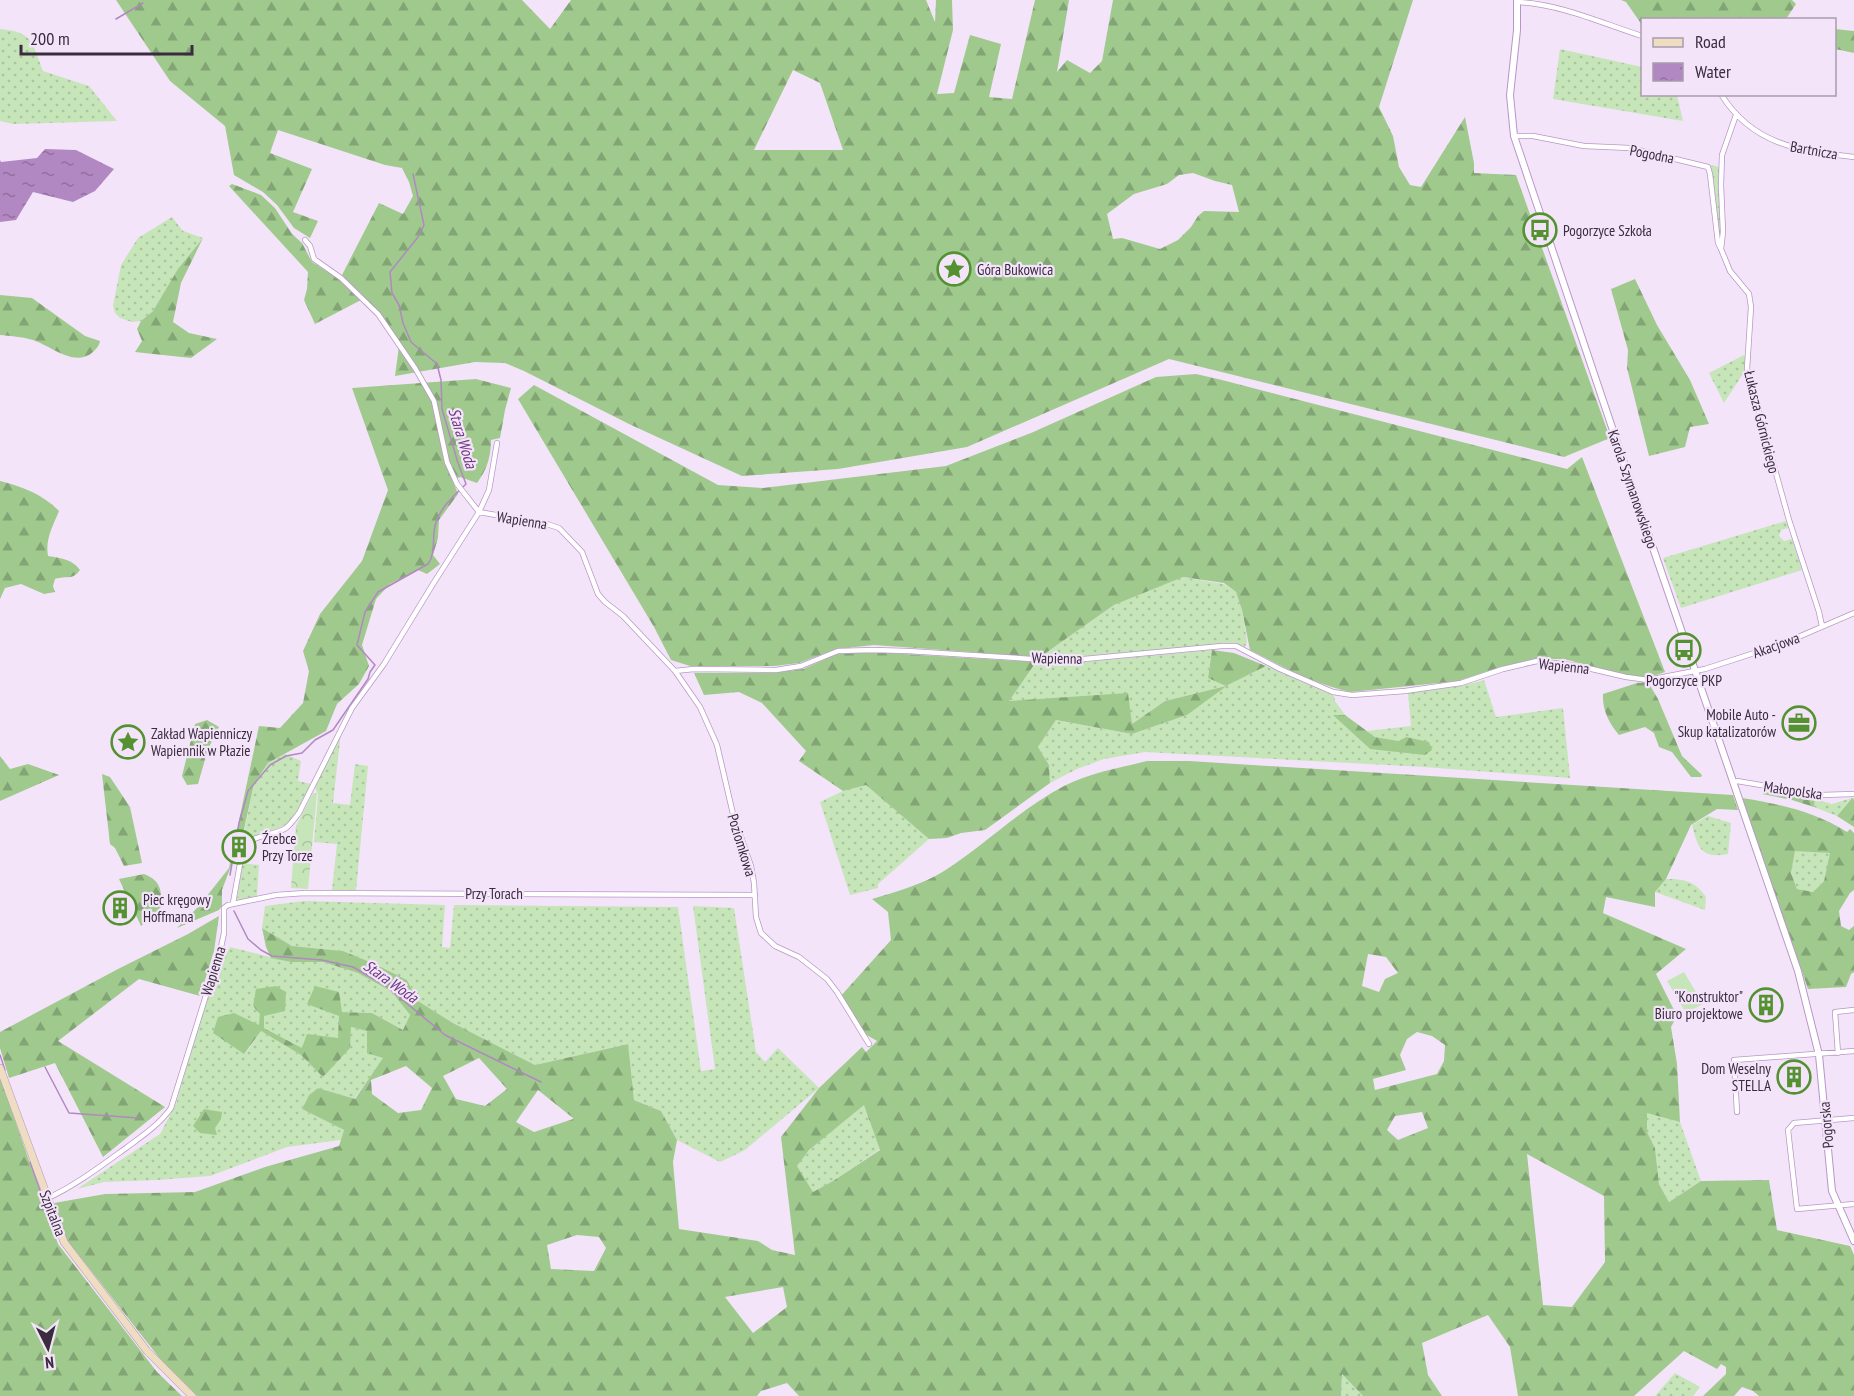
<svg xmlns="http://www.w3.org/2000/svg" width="1854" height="1396" font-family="'PT Sans Narrow',sans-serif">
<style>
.grass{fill:url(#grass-dots)}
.forest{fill:url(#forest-firs);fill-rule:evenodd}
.park{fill:url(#park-crowns)}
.garden{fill:#c6e5b9}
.water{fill:url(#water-ripples)}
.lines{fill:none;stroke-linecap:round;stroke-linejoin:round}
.stream{stroke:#b188c1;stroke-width:1.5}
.minor-casing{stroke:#ba96c8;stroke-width:6}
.tertiary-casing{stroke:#ba96c8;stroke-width:8}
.secondary-casing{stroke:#ba96c8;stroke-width:8}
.minor{stroke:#fff;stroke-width:4.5}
.tertiary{stroke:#fff;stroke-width:6}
.secondary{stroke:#eeddc1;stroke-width:7}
.labels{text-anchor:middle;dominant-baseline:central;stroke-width:4.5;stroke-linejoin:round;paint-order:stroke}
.street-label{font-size:15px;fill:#3a2b3f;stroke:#f4e4fa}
.poi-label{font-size:15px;fill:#3a2b3f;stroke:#f4e4fa;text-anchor:start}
.water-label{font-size:16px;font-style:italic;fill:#6d3980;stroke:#f4e4fa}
</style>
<defs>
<pattern id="grass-dots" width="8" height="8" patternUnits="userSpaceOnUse" patternTransform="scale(1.5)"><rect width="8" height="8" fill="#c6e5b9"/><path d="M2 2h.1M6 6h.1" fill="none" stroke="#abc5a0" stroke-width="1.8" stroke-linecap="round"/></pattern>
<pattern id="forest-firs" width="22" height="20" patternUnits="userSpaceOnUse" patternTransform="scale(1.5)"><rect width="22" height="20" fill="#a0ca8d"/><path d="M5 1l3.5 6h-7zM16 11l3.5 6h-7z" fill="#83a475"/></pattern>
<pattern id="park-crowns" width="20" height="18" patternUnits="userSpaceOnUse" patternTransform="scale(1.5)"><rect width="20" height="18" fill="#c6e5b9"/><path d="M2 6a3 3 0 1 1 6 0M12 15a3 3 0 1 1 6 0" fill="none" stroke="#abc5a0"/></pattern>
<pattern id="water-ripples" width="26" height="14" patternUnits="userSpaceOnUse" patternTransform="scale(1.5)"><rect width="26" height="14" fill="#b188c1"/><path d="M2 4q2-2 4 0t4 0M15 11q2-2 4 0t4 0" fill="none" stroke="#916f9e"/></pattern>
</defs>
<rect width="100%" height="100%" fill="#f4e4fa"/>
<path class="grass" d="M0,29C34,32 32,43 43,71L89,86L117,121L13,124L0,121Z
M1560,49L1642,67V94L1677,95L1683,121L1553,99Z
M1710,165L1719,167L1721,230L1720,242Z
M172,217L183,231L203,238L179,269L153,311L141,321L132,322L120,318L115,313L113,306L121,265L138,238Z
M1744,355L1746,358V369L1724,403L1709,373Z
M1786,521L1788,528L1781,530L1779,536L1784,541L1792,539L1802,570L1681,608L1663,558Z
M1182,577L1224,584L1236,592L1242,610L1247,641L1245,647L1236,644H1222L1064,658L1040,657L1114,605Z
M1212,650L1208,678L1228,685L1266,666L1334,696L1335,701L1345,715H1334L1370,749L1399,741L1375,737L1367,731L1411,726L1408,693L1461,686L1484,680L1496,717L1563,708L1570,778L1424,767L1145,752L1104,759L1077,769L1050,783L1049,765L1038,747L1056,720L1132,734L1187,715L1226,686L1165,701L1132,724L1008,701L1036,662L1063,664Z
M341,732L333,803L350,805L355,764L368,766L356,890H332L337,844L314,842L318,795L315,787Z
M285,754L301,761L298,781L311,784C305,797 299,817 286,824C264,838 258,824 240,852L254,784L268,763Z
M865,784L929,839L878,884V888L850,895L820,802L843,791Z
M1851,798L1837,816L1814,807L1815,799L1832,804L1852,798H1854V800Z
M1708,816L1731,823L1728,854C1701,859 1698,848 1692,825Z
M1795,850L1831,853L1824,881L1813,892L1797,889L1791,873Z
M242,863L259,865L257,896L237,900Z
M1666,879C1684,879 1695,881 1706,897L1705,910L1655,892Z
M304,901L445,905L442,947L450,948L454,905L678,907L701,1071L715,1069L693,906L734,908L756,1052L765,1062L778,1048L819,1088L745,1150L720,1162L677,1140L661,1111L634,1100L627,1044L535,1065L453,1023L418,1001L407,980L375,964L343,951L292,946L262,928L265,906Z
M230,947L291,962H323L358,973L392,992L410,1015L403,1030L372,1013L341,1012L338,1039L302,1048L264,1028V1016L260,1014V1025L245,1054L261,1031L301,1055L323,1076L351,1027L368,1031L384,1058L354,1099L318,1088L309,1095L302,1109L344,1130L341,1140L287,1147L210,1176L157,1180L104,1182L77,1189L160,1134L176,1104L200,1020L218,969Z
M864,1104L880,1149L833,1181L813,1192L796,1166L809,1150Z
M1647,1112L1680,1122L1701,1181L1669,1202L1659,1184L1655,1148L1647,1132Z
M1675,1373L1700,1387L1693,1396H1655Z
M1342,1374L1363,1396H1341Z"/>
<path class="forest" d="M116,0H522L550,29L571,0H926L935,22L936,0H952L953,30L937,94L954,93L970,35L1001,44L989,97L1012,99L1035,0H1069L1057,72L1067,60L1090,73L1102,61L1113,0H1413L1379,107L1393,136L1399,167L1410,185L1421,187L1465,117L1474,163V173L1516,175L1610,438L1564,457L1169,359L967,447L838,469L742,476L629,424L524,371L505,363L475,362L395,376L399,346L401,343L379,312L342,275L379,203L403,214L413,196L409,182L402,168L385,165L278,130L270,153L312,169L293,212L318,221L310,238L294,228L277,205L263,192L234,175L225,126L170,81ZM793,70L820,83L843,150H754ZM1193,173L1215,181L1232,185L1239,212L1204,211L1198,216L1191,227L1178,240L1160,249L1122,238L1113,239L1107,214L1134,194L1167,184L1179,175Z
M1621,0H1792L1796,4L1786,19L1642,20V25L1626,2Z
M1835,29L1854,31V53L1835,49Z
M232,184L261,195L275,208L292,234L302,243L312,262L337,278L361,300L315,324L304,300L307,289L308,272L229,186Z
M203,238L181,283L173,322L189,333L217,339L191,358L135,352L142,341L137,329L141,321L153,311L178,269Z
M1635,279L1657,325L1690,380L1709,424L1690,427L1685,447L1649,456L1627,368L1628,350L1611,289Z
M0,295L32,298L85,336L100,341C99,346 97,348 93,352C75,368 51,346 33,340C22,337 11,336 0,335Z
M1196,374L1222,380L1567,469L1582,457L1665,672L1648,678L1629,676L1564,659H1537L1500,667L1458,681L1351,692C1318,686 1281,666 1250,650L1242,610L1236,592L1224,583L1183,577L1114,605L1040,657L874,645L836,649L799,663L775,666H690L671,660L654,627L518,399L534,385L718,485L763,488L946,466L1031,433L1156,377Z
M476,379L511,388L505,410L500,438L491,440C491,456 487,470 477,483L460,477L453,481L458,494L439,520L438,538L433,555L440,564L427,574L418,570L390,584L376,599L362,645L369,666L359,684L337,704L326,731L268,763L254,784L243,834L222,890V906L219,910L177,928L199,906L229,868L259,726L280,728L303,703L309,671L303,651L320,614L362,561L388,490L352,388Z
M0,481C21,486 44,495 59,511C53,526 45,539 48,556C61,558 72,559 80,570C72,581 67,575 55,579L53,586L55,592L44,594L21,584L5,588L0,599Z
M1212,650L1234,653L1266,666L1228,685L1187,715L1132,734L1056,720L1038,747L1049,765L1050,783L985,830L961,833L947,838L929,839L866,785L843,791L799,761L806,751L762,703L739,692L704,695L694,673H772L803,669L837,654L873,652L1036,662L1009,701L1128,693L1132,724L1165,701L1226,686L1208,678Z
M1648,682L1658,699L1682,756L1702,775L1701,777H1691L1672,752L1659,747L1654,733L1645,727L1619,735C1609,724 1602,709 1603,694L1637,683Z
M1333,715H1345L1375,737L1399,741L1406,737L1429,742L1432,750L1425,755L1370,749Z
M207,720L219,727L208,749L198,784L187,785L182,776L195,724Z
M0,756L10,769L28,764L59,775L0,801Z
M1147,761H1189L1733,795L1738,810L1717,809L1691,825L1666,879L1655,892V907L1606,897L1603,913L1686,949L1656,974L1677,1016L1671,1027L1677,1064L1680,1122L1647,1113V1132L1655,1148L1659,1184L1669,1202L1701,1181L1769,1180L1777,1230L1850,1246L1854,1255V1396H1759L1753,1391L1742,1387L1734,1396H1703L1726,1374V1367L1721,1364L1717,1369L1684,1351L1634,1396H1518L1510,1347L1488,1315L1422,1343L1428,1375L1442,1396H1363L1342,1374L1341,1396H799L787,1383L761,1391L757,1396H197L164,1364L67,1240L54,1203L105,1194L195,1192L265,1167L339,1146L344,1130L302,1109L309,1095L318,1088L355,1099L383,1058L367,1053V1031L351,1027L350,1048L323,1077L301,1055L261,1031L244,1054L213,1033L218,1017L234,1013L259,1025L260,1014L253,1006L256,989L276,986L286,992L285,1011L264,1016V1028L302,1048L307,1034L338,1038L339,1016L307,1004L315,986L339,992L342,1012L372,1013L403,1030L410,1015L392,992L358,973L323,962H291L271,958L266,947L262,928L292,946L343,951L375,964L407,980L418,1001L453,1023L535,1065L628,1044L634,1100L661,1111L677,1140L673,1162L679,1229L758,1241L772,1250L795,1255L781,1137L819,1088L862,1047L866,1052L877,1041L865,1034L846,1004L839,998L891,940L888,912L872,899C896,892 923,884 944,871C985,845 1020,809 1064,786C1089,773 1119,768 1147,761ZM1368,954L1386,957L1398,973L1385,979L1379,992L1362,986ZM1417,1032L1432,1036L1445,1045L1444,1061L1437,1074L1375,1090L1373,1079L1406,1070L1400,1055L1407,1039ZM479,1058L507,1089L485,1106L456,1099L443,1076ZM406,1066L432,1088L421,1110L398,1113L372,1094L371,1080ZM538,1090L573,1118V1119L534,1132L516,1122ZM864,1105L880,1150L833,1181L813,1192L797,1166L809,1150ZM1422,1112L1428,1128L1398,1140L1387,1130L1395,1116ZM1527,1154L1604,1196L1605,1262L1572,1307L1543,1305ZM577,1235L599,1237L606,1248L594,1271L551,1269L547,1245ZM783,1287L787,1307L753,1333L725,1297Z
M102,774L110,777L130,807L142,863L124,866L115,848L110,844Z
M1773,791L1815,799L1814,807L1792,800L1762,794Z
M1742,798C1779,804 1814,811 1847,832L1850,829L1854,833V890L1850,893L1839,911L1841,926L1849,930L1854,926V972L1851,974L1846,987L1808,989ZM1795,851L1830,853L1824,881L1813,892L1797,889L1791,873Z
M1852,798L1854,800V827L1837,816Z
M144,874C161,881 161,889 162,906L141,926L119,879Z
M219,916L214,951L200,996L139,979L58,1041L165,1107L103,1157L55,1063L9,1078L0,1048V1032L118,969L188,934Z
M0,1077L58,1244L157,1372L182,1396H0Z
M204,1109L222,1112L221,1119L215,1128L217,1135L200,1133L193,1126Z"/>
<path class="park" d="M313,793H317L308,889L291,888L296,826Z"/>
<path class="garden" d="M1684,972L1703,1004L1686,1013L1667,981Z"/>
<path class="water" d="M45,149L76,150L114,169L95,191L73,202L33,192L16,220L0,222V160L1,162L37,158Z"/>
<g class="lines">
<path class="stream" d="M116,19L143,3
M230,875L239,823L248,791L270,765L286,756L302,753L315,740L333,730L368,679L370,672L375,665L357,645L365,612L378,592L428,564C436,553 432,539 435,526C440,507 453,497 466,484L458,463L442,409L441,380L437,364L411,342L403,323L399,305L392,293L390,272L418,237L424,225L413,174
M234,911L248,939L261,950L272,956L322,960L353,967L386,986L445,1035L541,1082
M0,1055L5,1070
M45,1067L69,1113L138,1118
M30,1162L42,1196
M44,1203L48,1215"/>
<g class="minor-casing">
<path id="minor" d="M1517,2C1561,4 1601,23 1642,36
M1721,94C1752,145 1800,151 1854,157
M1736,115L1722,155L1721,185L1723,232L1721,249L1730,271L1749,294L1751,307L1747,369L1789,520L1819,612L1822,626
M1514,136H1533L1584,146L1630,148L1708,167L1710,174L1718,243L1721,249
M305,240L310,246L314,259L341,278L378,314L415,368L434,401L447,462L457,484L479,512
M479,512L547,524L559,528L582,552L598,594L605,602L623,616L675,671L700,707L717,745L733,814L751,866L754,883L756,917L761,933L775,946L799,957L827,979L837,992L869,1044
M675,671L694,669L776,670L801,666L838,651L873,650L908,651L1063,661L1222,646H1236L1280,669L1333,692L1352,695L1405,691L1461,683L1503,669L1537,661L1579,666L1626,677L1648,680L1705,669L1782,644L1854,613
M1733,783L1737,781L1821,795L1854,794
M233,903L242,853C250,832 270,838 286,828C291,824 295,818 299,813L352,708L384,664L433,584L479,512L489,490L497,443
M1838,1053L1835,1012L1854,1010
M1737,1112L1734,1060L1854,1051
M1854,1118L1794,1123L1788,1130L1797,1209L1854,1204
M48,1198C76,1185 101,1166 126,1148C142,1136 159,1125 171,1108L221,947L224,933V908L228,905L276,895L305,893L755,895"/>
</g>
<g class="tertiary-casing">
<path id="tertiary" d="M1517,0V30L1510,95L1514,136L1627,472L1798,971L1819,1055L1832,1191L1854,1241"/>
</g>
<g class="secondary-casing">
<path id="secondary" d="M0,1068L64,1242L147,1351L192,1396"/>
</g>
<use href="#minor" class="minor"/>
<use href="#tertiary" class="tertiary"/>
<use href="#secondary" class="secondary"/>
</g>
<defs>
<g id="bus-ring" transform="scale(1.725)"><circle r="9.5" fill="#f4e4fa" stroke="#539131" stroke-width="1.5"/><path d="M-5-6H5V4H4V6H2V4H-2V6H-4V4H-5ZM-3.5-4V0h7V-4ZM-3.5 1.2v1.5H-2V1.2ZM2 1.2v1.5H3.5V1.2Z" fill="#539131"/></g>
<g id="sight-ring" transform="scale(1.725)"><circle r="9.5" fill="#f4e4fa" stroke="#539131" stroke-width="1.5"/><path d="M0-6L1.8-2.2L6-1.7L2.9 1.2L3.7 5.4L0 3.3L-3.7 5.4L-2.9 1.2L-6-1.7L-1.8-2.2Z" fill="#539131"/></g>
<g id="office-ring" transform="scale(1.725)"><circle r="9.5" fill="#f4e4fa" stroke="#539131" stroke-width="1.5"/><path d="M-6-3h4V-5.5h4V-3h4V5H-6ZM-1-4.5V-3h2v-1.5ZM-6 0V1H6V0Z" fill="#539131"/></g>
<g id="building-ring" transform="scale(1.725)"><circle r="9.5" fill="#f4e4fa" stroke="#539131" stroke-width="1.5"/><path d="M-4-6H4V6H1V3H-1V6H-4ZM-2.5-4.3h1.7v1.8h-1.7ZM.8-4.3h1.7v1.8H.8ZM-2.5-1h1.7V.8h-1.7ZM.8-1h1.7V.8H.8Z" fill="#539131"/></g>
</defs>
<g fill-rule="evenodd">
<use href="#bus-ring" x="1540" y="230"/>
<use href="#sight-ring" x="954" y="269"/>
<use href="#bus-ring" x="1684" y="650"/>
<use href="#office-ring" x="1799" y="723"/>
<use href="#sight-ring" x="128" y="742"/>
<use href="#building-ring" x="239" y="847"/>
<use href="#building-ring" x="120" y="908"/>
<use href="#building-ring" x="1766" y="1005"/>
<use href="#building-ring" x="1794" y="1077"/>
</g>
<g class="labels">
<g class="street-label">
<text transform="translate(1814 150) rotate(10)">Bartnicza</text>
<text transform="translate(1652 154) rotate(11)">Pogodna</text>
<text transform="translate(1762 422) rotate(76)">Łukasza Górnickiego</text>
<text transform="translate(1633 489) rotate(71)">Karola Szymanowskiego</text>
<text transform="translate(522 520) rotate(9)">Wapienna</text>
<text transform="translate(1776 645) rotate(-20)">Akacjowa</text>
<text transform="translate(1057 658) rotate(1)">Wapienna</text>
<text transform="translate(1564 666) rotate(6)">Wapienna</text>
<text transform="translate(1793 790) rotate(8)">Małopolska</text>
<text transform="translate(742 845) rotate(73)">Poziomkowa</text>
<text x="494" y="893">Przy Torach</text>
<text transform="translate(213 971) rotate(-73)">Wapienna</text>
<text transform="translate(1826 1125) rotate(-95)">Pogorska</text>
<text transform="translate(53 1213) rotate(69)">Szpitalna</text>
</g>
<g class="poi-label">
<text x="1563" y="230">Pogorzyce Szkoła</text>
<text x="977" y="269">Góra Bukowica</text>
<text x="1684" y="680" text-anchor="middle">Pogorzyce PKP</text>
<text x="1776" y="714" text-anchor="end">Mobile Auto -<tspan x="1776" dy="17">Skup katalizatorów</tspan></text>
<text x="151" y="733">Zakład Wapienniczy<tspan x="151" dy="17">Wapiennik w Płazie</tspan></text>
<text x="262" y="838">Źrebce<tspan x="262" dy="17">Przy Torze</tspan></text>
<text x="143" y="899">Piec kręgowy<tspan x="143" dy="17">Hoffmana</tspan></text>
<text x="1743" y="996" text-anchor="end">"Konstruktor"<tspan x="1743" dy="17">Biuro projektowe</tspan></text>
<text x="1771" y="1068" text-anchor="end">Dom Weselny<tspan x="1771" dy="17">STELLA</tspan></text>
</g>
<g class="water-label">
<text transform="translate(463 438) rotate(73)">Stara Woda</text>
<text transform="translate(391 981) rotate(35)">Stara Woda</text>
</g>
</g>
<rect x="1641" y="18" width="195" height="78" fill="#f4e4fa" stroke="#aa9aaf" stroke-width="1.5"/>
<rect x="1653" y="38" width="30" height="9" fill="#eeddc1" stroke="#aa9aaf" stroke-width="1.5"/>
<text x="1695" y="48" font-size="18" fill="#3a2b3f">Road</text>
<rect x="1653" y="63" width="30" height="18" fill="url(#water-ripples)" stroke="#aa9aaf" stroke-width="1.5"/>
<text x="1695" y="78" font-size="18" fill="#3a2b3f">Water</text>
<g transform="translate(48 1348) rotate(174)" stroke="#f4e4fa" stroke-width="4.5" paint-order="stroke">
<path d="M0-4.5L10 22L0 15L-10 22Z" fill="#3a2b3f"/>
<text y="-9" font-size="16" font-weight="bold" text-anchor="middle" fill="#3a2b3f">N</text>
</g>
<path d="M21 45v9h171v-9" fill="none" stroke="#3a2b3f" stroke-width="3"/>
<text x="30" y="45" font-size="18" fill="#3a2b3f" stroke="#f4e4fa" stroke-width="4.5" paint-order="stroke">200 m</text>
</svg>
